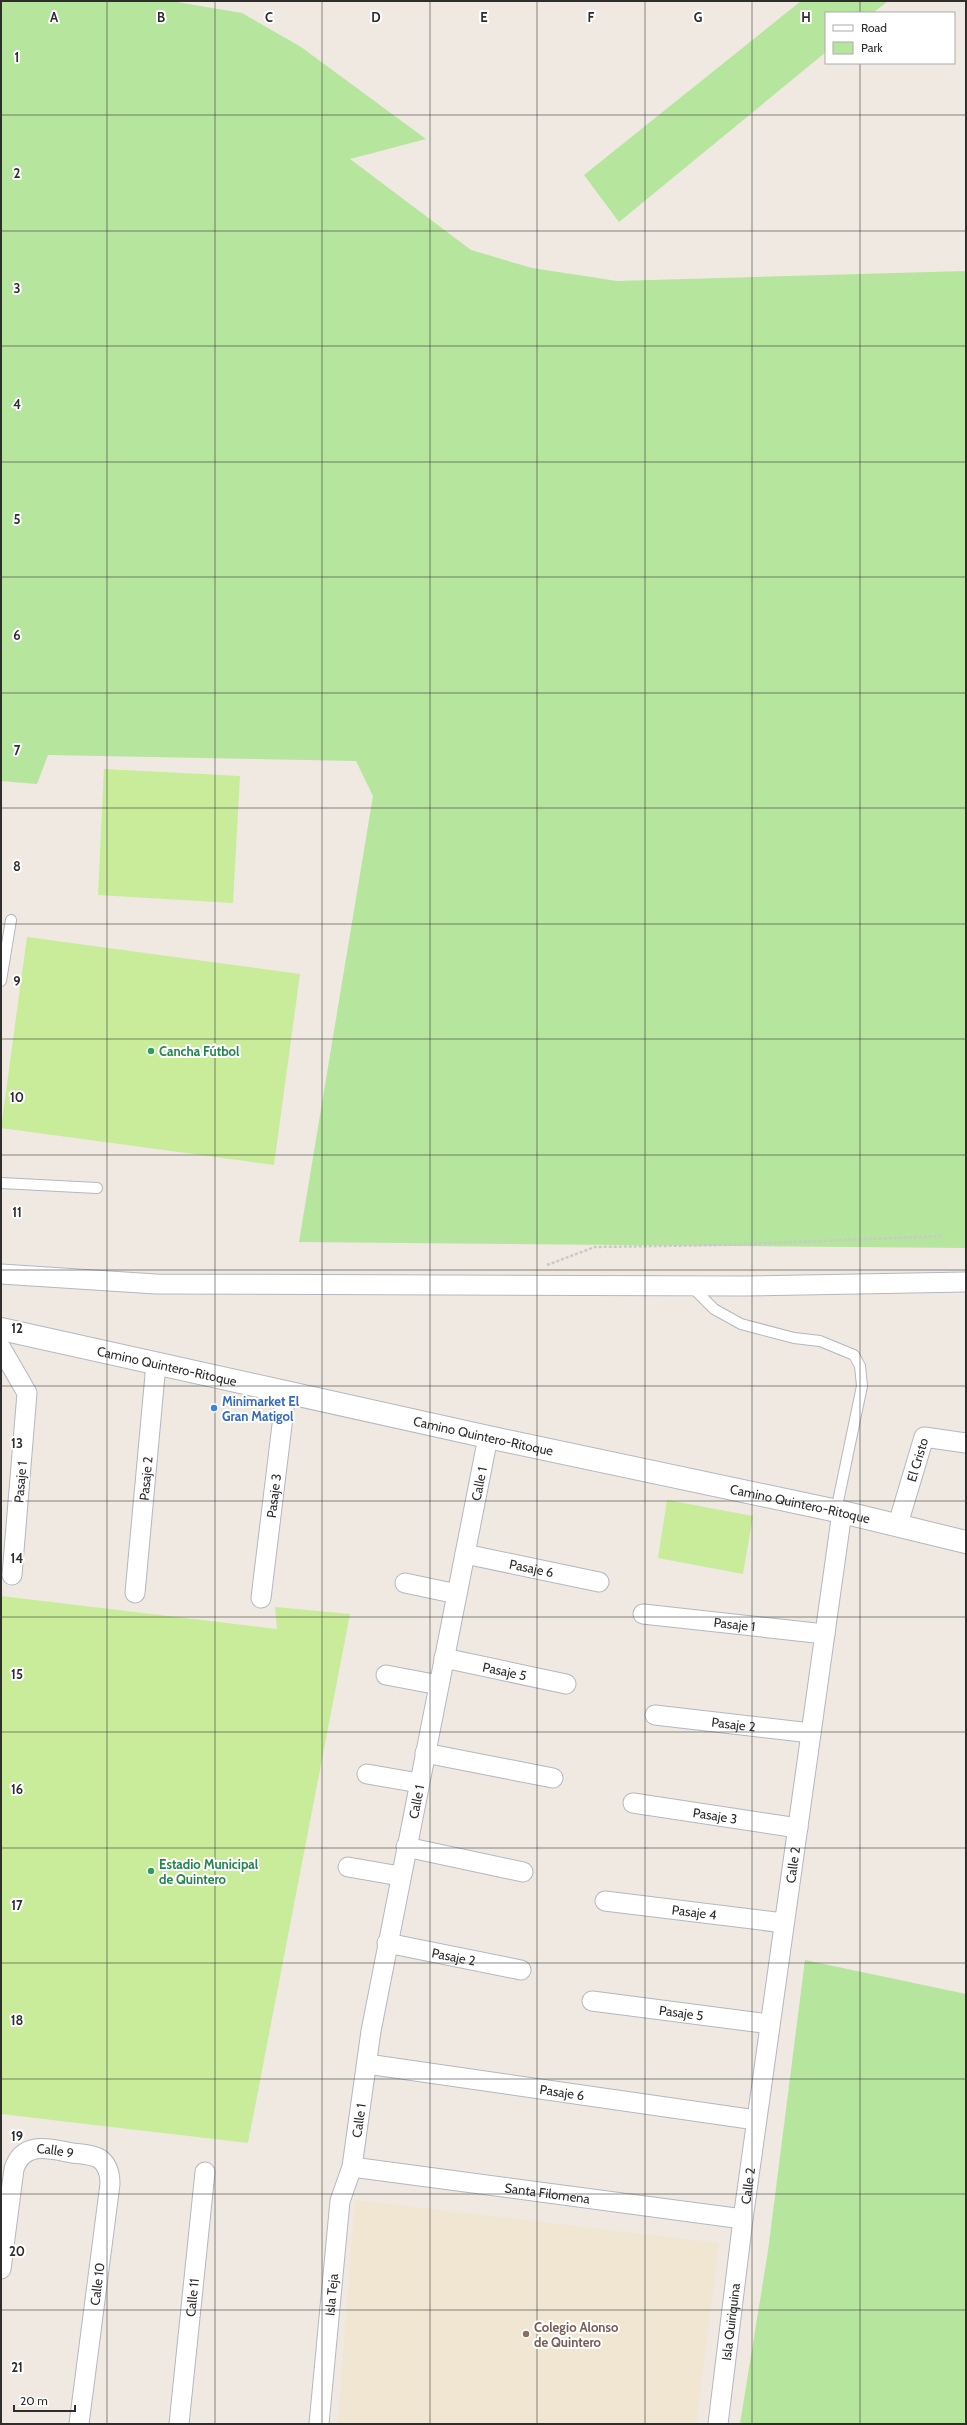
<svg xmlns="http://www.w3.org/2000/svg" width="967" height="2425" font-family="Cabin,sans-serif">
<style>
.education{fill:#f0e6d1}
.green{fill:#b6e59e}
.pitch{fill:#c9ec9a}
.lines{fill:none;stroke-linecap:round;stroke-linejoin:round}
.service-casing{stroke:#b4b7c1;stroke-width:12}
.minor-casing{stroke:#b4b7c1;stroke-width:21}
.secondary-casing{stroke:#b4b7c1;stroke-width:24}
.path{stroke:#c9c9c9;stroke-width:2.5;stroke-dasharray:3 2;stroke-linecap:butt}
.service{stroke:#fff;stroke-width:10}
.minor{stroke:#fff;stroke-width:19}
.secondary{stroke:#fff;stroke-width:22}
.grid{fill:none;stroke:#2e2e2e;stroke-width:1;stroke-opacity:0.55}
.leisure-dot{fill:#2e9e5b;stroke:#fff;stroke-width:1.5}
.shop-dot{fill:#3f7fe0;stroke:#fff;stroke-width:1.5}
.education-dot{fill:#8d6e63;stroke:#fff;stroke-width:1.5}
.labels{text-anchor:middle;dominant-baseline:central;stroke-width:4;stroke-linejoin:round;paint-order:stroke}
.leisure-label{font-size:13px;font-weight:bold;fill:#27864d;stroke:#fff;text-anchor:start}
.street-label{font-size:13px;fill:#2e2e2e;stroke:#fff}
.shop-label{font-size:13px;font-weight:bold;fill:#366cbe;stroke:#fff;text-anchor:start}
.education-label{font-size:13px;font-weight:bold;fill:#785e54;stroke:#fff;text-anchor:start}
.grid-label{font-size:13px;text-anchor:middle;font-weight:bold;fill:#2e2e2e;stroke:#fff;stroke-width:4;stroke-linejoin:round;paint-order:stroke}
</style>
<rect width="100%" height="100%" fill="#efe9e1"/>
<path class="education" d="M355,2200L719,2243L696,2424H338Z"/>
<path class="green" d="M1,1H171L242,13L301,47L426,139L350,159L471,250L532,268L617,281L966,271V1248L299,1242L373,796L356,761L48,755L37,784L1,781Z
M801,1H888L873,13H826V52L619,222L584,175Z
M805,1960L966,1994V2424H740L768,2251Z"/>
<path class="pitch" d="M104,769L240,776L233,903L98,895Z
M27,937L300,974L274,1165L1,1128Z
M667,1500L753,1516L743,1574L658,1558Z
M1,1596L277,1629L275,1607L350,1614L248,2143L1,2114Z"/>
<g class="lines">
<g class="service-casing">
<path id="service" d="M1,981L11,920
M1,1183L97,1188
M691,1286L714,1309L741,1324L794,1338L820,1341L854,1355L860,1366L862,1386L836,1511"/>
</g>
<g class="minor-casing">
<g id="minor">
<path d="M1,1274L156,1284L744,1286L966,1282"/>
<path d="M1,1348L27,1393L12,1575"/>
<path id="s1" d="M898,1524L924,1437L966,1443"/>
<path id="s2" d="M465,1554L599,1582"/>
<path d="M405,1583L457,1594"/>
<path id="s3" d="M135,1593L156,1364"/>
<path id="s4" d="M261,1598L286,1392"/>
<path id="s5" d="M643,1614L825,1634"/>
<path id="s6" d="M444,1658L566,1684"/>
<path d="M386,1675L439,1685"/>
<path id="s7" d="M655,1715L811,1733"/>
<path d="M425,1753L553,1778"/>
<path d="M367,1774L419,1783"/>
<path id="s8" d="M633,1803L798,1828"/>
<path d="M406,1847L523,1872"/>
<path d="M348,1867L400,1876"/>
<path id="s9" d="M605,1901L784,1923"/>
<path id="s10" d="M387,1943L521,1970"/>
<path id="s11" d="M592,2001L770,2024"/>
<path id="s12" d="M367,2064L756,2120"/>
<path id="s13" d="M352,2167L743,2219"/>
<path id="s14" d="M1,2269L14,2169C23,2140 50,2149 72,2153C81,2154 92,2154 100,2159C108,2165 110,2174 110,2184L79,2424"/>
<path id="s15" d="M179,2424L205,2172"/>
<path id="s16" d="M319,2424L340,2201L352,2167L371,2031L488,1437"/>
<path id="s17" d="M718,2424L743,2219L842,1512"/>
</g>
</g>
<g class="secondary-casing">
<g id="secondary">
<path id="s18" d="M1,1329L488,1437L842,1512L966,1542"/>
</g>
</g>
<path class="path" d="M547,1265L595,1247L723,1245L943,1236"/>
<use href="#service" class="service"/>
<use href="#minor" class="minor"/>
<use href="#secondary" class="secondary"/>
</g>
<path class="grid" d="M107,1V2424M215,1V2424M322,1V2424M430,1V2424M537,1V2424M645,1V2424M752,1V2424M860,1V13M860,63V2424M1,115H966M1,231H966M1,346H966M1,462H966M1,577H966M1,693H966M1,808H966M1,924H966M1,1039H966M1,1155H966M1,1270H966M1,1386H966M1,1501H966M1,1617H966M1,1732H966M1,1848H966M1,1963H966M1,2079H966M1,2194H966M1,2310H966"/>
<g class="leisure-dot">
<circle cx="151" cy="1051" r="4"/>
<circle cx="151" cy="1871" r="4"/>
</g>
<circle class="shop-dot" cx="214" cy="1408" r="4"/>
<circle class="education-dot" cx="526" cy="2334" r="4"/>
<g class="labels">
<g class="leisure-label">
<text x="159" y="1051">Cancha Fútbol</text>
<text x="159" y="1864">Estadio Municipal<tspan x="159" dy="15">de Quintero</tspan></text>
</g>
<g class="street-label">
<text stroke="none"><textPath href="#s18" startOffset="170">Camino Quintero-Ritoque</textPath></text>
<text stroke="none"><textPath href="#s18" startOffset="494">Camino Quintero-Ritoque</textPath></text>
<text stroke="none"><textPath href="#s1" startOffset="67">El Cristo</textPath></text>
<text stroke="none"><textPath href="#s3" startOffset="115">Pasaje 2</textPath></text>
<text transform="translate(20 1482) rotate(-85)">Pasaje 1</text>
<text stroke="none"><textPath href="#s16" startOffset="955">Calle 1</textPath></text>
<text stroke="none"><textPath href="#s4" startOffset="103">Pasaje 3</textPath></text>
<text stroke="none"><textPath href="#s18" startOffset="818">Camino Quintero-Ritoque</textPath></text>
<text stroke="none"><textPath href="#s2" startOffset="68">Pasaje 6</textPath></text>
<text stroke="none"><textPath href="#s5" startOffset="92">Pasaje 1</textPath></text>
<text stroke="none"><textPath href="#s6" startOffset="62">Pasaje 5</textPath></text>
<text stroke="none"><textPath href="#s7" startOffset="79">Pasaje 2</textPath></text>
<text stroke="none"><textPath href="#s16" startOffset="631">Calle 1</textPath></text>
<text stroke="none"><textPath href="#s8" startOffset="83">Pasaje 3</textPath></text>
<text stroke="none"><textPath href="#s17" startOffset="564">Calle 2</textPath></text>
<text stroke="none"><textPath href="#s9" startOffset="90">Pasaje 4</textPath></text>
<text stroke="none"><textPath href="#s10" startOffset="68">Pasaje 2</textPath></text>
<text stroke="none"><textPath href="#s11" startOffset="90">Pasaje 5</textPath></text>
<text stroke="none"><textPath href="#s12" startOffset="197">Pasaje 6</textPath></text>
<text stroke="none"><textPath href="#s16" startOffset="307">Calle 1</textPath></text>
<text stroke="none"><textPath href="#s14" startOffset="152">Calle 9</textPath></text>
<text stroke="none"><textPath href="#s17" startOffset="240">Calle 2</textPath></text>
<text stroke="none"><textPath href="#s13" startOffset="197">Santa Filomena</textPath></text>
<text transform="translate(97 2284) rotate(-83)">Calle 10</text>
<text stroke="none"><textPath href="#s16" startOffset="130">Isla Teja</textPath></text>
<text stroke="none"><textPath href="#s15" startOffset="127">Calle 11</textPath></text>
<text stroke="none"><textPath href="#s17" startOffset="103">Isla Quiriquina</textPath></text>
</g>
<g class="shop-label">
<text x="222" y="1401">Minimarket El<tspan x="222" dy="15">Gran Matigol</tspan></text>
</g>
<g class="education-label">
<text x="534" y="2327">Colegio Alonso<tspan x="534" dy="15">de Quintero</tspan></text>
</g>
</g>
<g class="grid-label">
<text x="54" y="22">A</text>
<text x="161" y="22">B</text>
<text x="269" y="22">C</text>
<text x="376" y="22">D</text>
<text x="484" y="22">E</text>
<text x="591" y="22">F</text>
<text x="698" y="22">G</text>
<text x="806" y="22">H</text>
<text x="17" y="62">1</text>
<text x="17" y="178">2</text>
<text x="17" y="293">3</text>
<text x="17" y="409">4</text>
<text x="17" y="524">5</text>
<text x="17" y="640">6</text>
<text x="17" y="755">7</text>
<text x="17" y="871">8</text>
<text x="17" y="986">9</text>
<text x="17" y="1102">10</text>
<text x="17" y="1217">11</text>
<text x="17" y="1333">12</text>
<text x="17" y="1448">13</text>
<text x="17" y="1563">14</text>
<text x="17" y="1679">15</text>
<text x="17" y="1794">16</text>
<text x="17" y="1910">17</text>
<text x="17" y="2025">18</text>
<text x="17" y="2141">19</text>
<text x="17" y="2256">20</text>
<text x="17" y="2372">21</text>
</g>
<rect width="967" height="2425" fill="none" stroke="#2e2e2e" stroke-width="4"/>
<rect x="825" y="12" width="130" height="52" fill="#ffffff" stroke="#ababab"/>
<rect x="833" y="25" width="20" height="6" fill="#ffffff" stroke="#ababab"/>
<text x="861" y="32" font-size="12" fill="#2e2e2e">Road</text>
<rect x="833" y="42" width="20" height="12" fill="#b6e59e" stroke="#ababab"/>
<text x="861" y="52" font-size="12" fill="#2e2e2e">Park</text>
<path d="M14 2405v6h61v-6" fill="none" stroke="#2e2e2e" stroke-width="2"/>
<text x="20" y="2405" font-size="12" fill="#2e2e2e" stroke="#ffffff" stroke-width="3" paint-order="stroke">20 m</text>
</svg>
